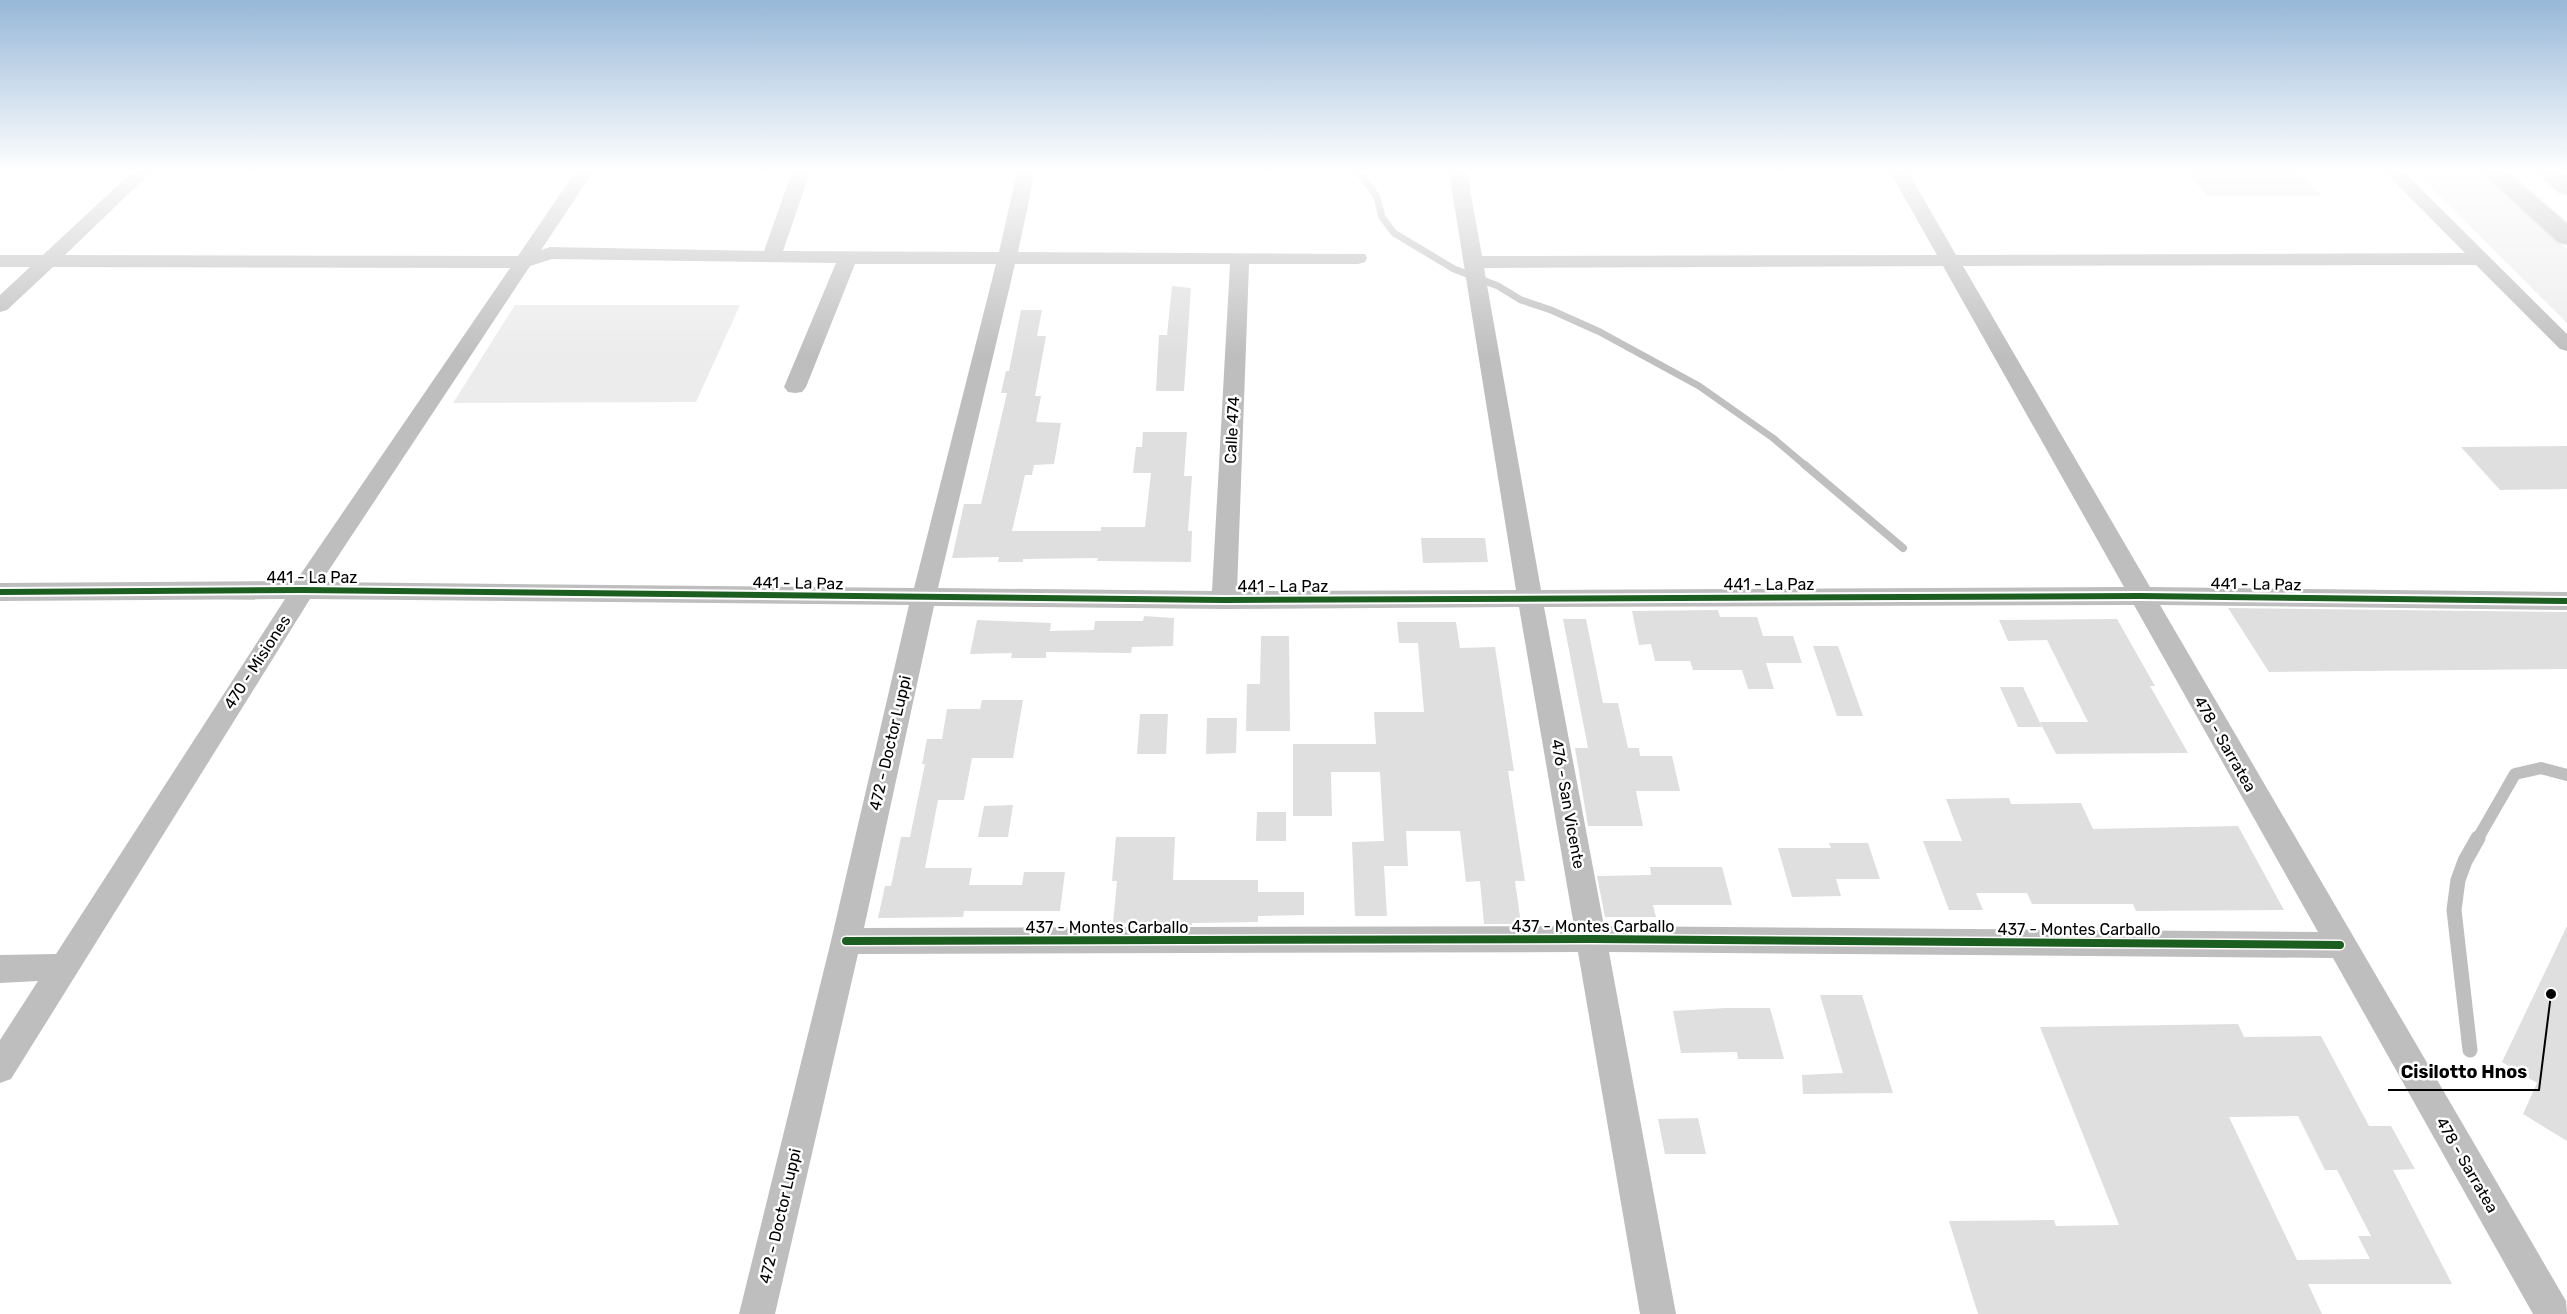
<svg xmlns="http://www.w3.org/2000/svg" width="2567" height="1314" font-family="Rubik,sans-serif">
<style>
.green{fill:#ececec}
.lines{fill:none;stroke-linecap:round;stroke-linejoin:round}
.stream-far1{stroke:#bfbfbf;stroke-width:7}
.stream{stroke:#bfbfbf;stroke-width:8}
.building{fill:#dfdfdf;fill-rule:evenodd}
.highway-casing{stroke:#dbdbdb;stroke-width:3}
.lane-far1{stroke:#bebebe;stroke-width:12}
.lane{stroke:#bebebe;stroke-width:15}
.street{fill:#bebebe;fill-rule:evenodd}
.highway{fill:#bebebe;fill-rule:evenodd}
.cycleway-far1-casing{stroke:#fff;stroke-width:10}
.cycleway-casing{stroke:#fff;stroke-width:11}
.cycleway-far1{stroke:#1b5e20;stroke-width:6}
.cycleway{stroke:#1b5e20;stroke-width:8}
.labels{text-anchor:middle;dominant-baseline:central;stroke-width:5;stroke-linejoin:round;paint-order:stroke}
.street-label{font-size:16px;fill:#000;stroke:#fff}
.leader{fill:none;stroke:#000;stroke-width:2}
.callout-dot{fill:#000;stroke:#fff;stroke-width:2}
.callout-label{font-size:18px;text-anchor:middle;font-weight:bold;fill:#000;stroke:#fff;stroke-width:5;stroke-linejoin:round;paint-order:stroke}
</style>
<rect width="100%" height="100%" fill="#fff"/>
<path class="green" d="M2416,172H2480L2567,249V323Z
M515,305H740L696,402L453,403Z"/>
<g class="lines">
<path class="stream-far1" d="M1356,172L1362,176L1377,197L1382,217L1394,233L1454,269L1498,286L1521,300L1551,310L1600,332L1699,386L1773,438L1806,466"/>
<path class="stream" d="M1805,465L1903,548"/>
</g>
<path class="building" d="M2187,172H2300L2322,196H2207Z
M1172,286L1191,288L1184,391H1156L1159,335H1167Z
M1021,310H1042L1037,336H1046L1035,396H1041L1036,422L1061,423L1054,464L1034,465L1032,475H1025L1012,531H1101V527H1145L1151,473H1133L1136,447H1142L1143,432H1187L1184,476H1192L1188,531H1192L1191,562L1097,561L1098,558L1023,559V562H998L999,557L952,558L964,504H981L1007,393H1001L1006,371H1009Z
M2567,446V489L2500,490L2461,447Z
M1421,538H1485L1488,562L1423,563Z
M2228,608L2567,612V669L2269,672Z
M1718,610L1720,617H1757L1763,636H1793L1802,663H1766L1774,689H1748L1742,670H1693L1690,661H1655L1651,644L1639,645L1632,611Z
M1144,616L1174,618L1173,646L1132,647L1131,653L1046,652V658H1011L1012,653L970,654L977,620L1051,623L1050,631L1094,630L1095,621H1143Z
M1563,619H1586L1603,703H1618L1628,748H1639L1640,756H1672L1680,791H1636L1643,826H1588L1575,748H1588Z
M2117,619L2155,686H2150L2188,753L2056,754L2040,722H2088L2047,640L2008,641L1999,620Z
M1397,622H1456L1460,648L1495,647L1514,771H1508L1525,881H1515L1521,924H1484L1480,881L1466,882L1460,831H1406L1408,866H1384L1387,916H1355L1352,842L1384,841L1380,772H1331L1332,816H1293V744H1376L1374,712H1424L1418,643H1399Z
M1261,636H1289L1290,731H1246L1247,684H1260Z
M1813,646H1838L1863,716H1837Z
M2000,687H2023L2042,727H2018Z
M982,700H1023L1013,758H972L964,800H938L925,868H972L969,885H1022L1024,872H1065L1060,911H964L963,917L878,918L885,886H891L901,837H910L925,764H922L927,739H942L947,709H980Z
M1140,714H1168L1166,754H1137Z
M1207,718H1237L1236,753L1206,754Z
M2009,798L2011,804L2081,803L2093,829L2238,826L2284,910L2136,911L2133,904H2032L2027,893H1976L1983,910H1949L1923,841H1962L1946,799Z
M1013,805L1008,837H978L984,806Z
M1257,812H1286V841H1256Z
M1116,837H1175L1173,880H1258V892H1304V915L1258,916V922L1192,923V925L1113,923L1117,881H1112Z
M1829,843H1868L1880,879H1836L1841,896L1792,897L1778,848H1831Z
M1650,867H1722L1732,905H1653L1656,917H1605L1597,876L1651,875Z
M2567,926V1141L2523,1114L2537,1083L2502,1062Z
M1820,995H1862L1893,1093L1803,1094L1802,1075L1843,1073Z
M1726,1008H1770L1784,1059H1738L1737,1052L1681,1053L1673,1011Z
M2238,1024L2244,1037L2321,1036L2369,1126H2391L2415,1169L2393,1170L2452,1284H2308L2322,1314H1978L1949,1221L2054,1220L2056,1226L2119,1225L2040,1027ZM2298,1116L2325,1170H2337L2371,1236H2358L2370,1259L2297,1260L2229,1117Z
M1698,1118L1706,1154H1665L1658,1119Z"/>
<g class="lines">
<g class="highway-casing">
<path id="highway" d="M2482,172H2507L2567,224V244L2558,242Z
M2537,172H2562L2567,176V194L2559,192Z"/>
</g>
<path class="lane-far1" d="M2477,840L2515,774L2541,768L2567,775"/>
<path class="lane" d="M2470,1050L2454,910L2458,880L2465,861L2478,838"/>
<path class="street" d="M132,172H151L65,255L518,256L575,172H593L541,250L550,247L764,251L792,172H810L783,251L999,252L1017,172H1035L1018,252L1365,254L1367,258L1365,262L1358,264H1249L1237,591L1516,590L1449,172H1467L1482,256L1937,255L1890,172H1908L1956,255L2465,253L2385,172H2404L2567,334V351L2560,349L2476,265L1963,266L2150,587L2567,592V610L2160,605L2566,1301L2567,1314H2533L2333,958L1609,952L1676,1314H1640L1578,952L858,954L775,1314H739L831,941L909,605L310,599L11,1079L0,1083V1040L38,981L0,983V955L56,954L285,599L0,601V583L296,581L510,268L53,267L7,310L0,312V295L30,267H0V255H43ZM552,259L836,263L784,387L788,392L795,393L802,392L806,387L855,264H996L914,588L321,582L530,266ZM1015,264H1230L1212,591L938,588ZM1943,266L2124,587L1541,590L1484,268ZM2134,605L2318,932L1604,926L1544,607ZM934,606L1224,609L1519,607L1574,926L864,928Z"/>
<use href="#highway" class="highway"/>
<g class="cycleway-far1-casing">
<path id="cycleway-far1" d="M0,592L303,590L1224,600L2140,596L2567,601"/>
</g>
<g class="cycleway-casing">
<path id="cycleway" d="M846,941L1593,939L2340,945"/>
</g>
<use href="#cycleway-far1" class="cycleway-far1"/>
<use href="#cycleway" class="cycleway"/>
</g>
<linearGradient id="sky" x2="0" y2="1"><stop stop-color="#97b8d8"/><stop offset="0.48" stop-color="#fff"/><stop offset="1" stop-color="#fff" stop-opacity="0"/></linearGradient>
<rect width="2567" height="356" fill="url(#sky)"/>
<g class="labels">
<g class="street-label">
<text transform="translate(1232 430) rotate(-87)">Calle 474</text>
<text x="312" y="577">441 - La Paz</text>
<text transform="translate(798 583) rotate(1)">441 - La Paz</text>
<text x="1769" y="584">441 - La Paz</text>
<text transform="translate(2256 584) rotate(1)">441 - La Paz</text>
<text x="1283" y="586">441 - La Paz</text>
<text transform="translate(257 662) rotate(-57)">470 - Misiones</text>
<text transform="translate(890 743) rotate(-77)">472 - Doctor Luppi</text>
<text transform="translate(2225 744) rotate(60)">478 - Sarratea</text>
<text transform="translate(1568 804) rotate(80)">476 - San Vicente</text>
<text x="1593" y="926">437 - Montes Carballo</text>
<text x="1107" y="927">437 - Montes Carballo</text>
<text x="2079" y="929">437 - Montes Carballo</text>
<text transform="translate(2467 1165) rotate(60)">478 - Sarratea</text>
<text transform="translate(780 1216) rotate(-77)">472 - Doctor Luppi</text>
</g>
</g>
<path class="leader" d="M2551 994L2539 1090H2388"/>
<circle class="callout-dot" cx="2551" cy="994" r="6"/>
<g class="callout-label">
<text x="2464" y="1078">Cisilotto Hnos</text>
</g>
</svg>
